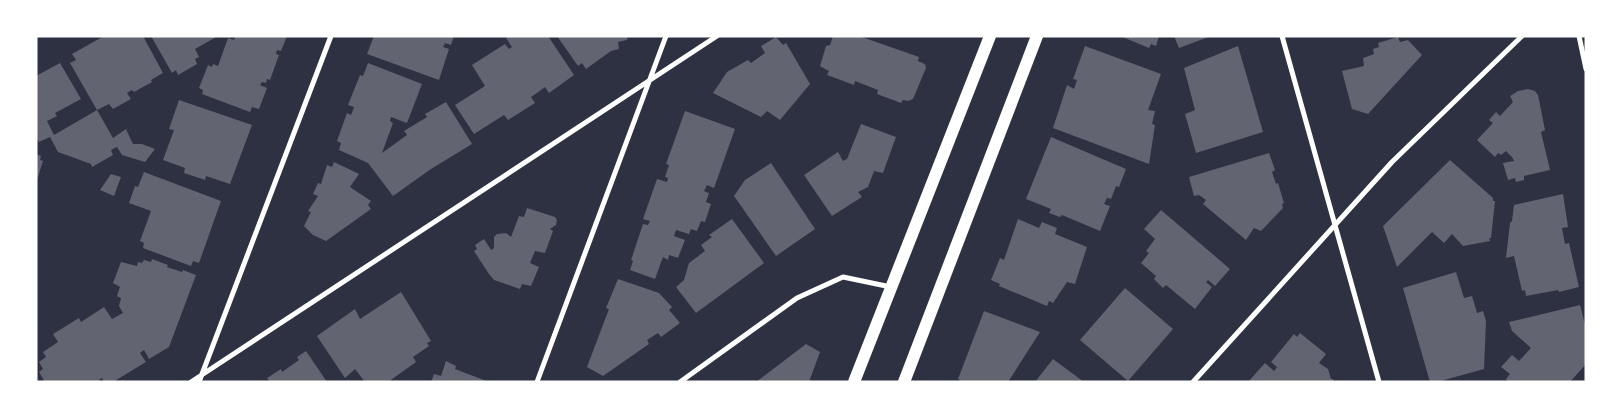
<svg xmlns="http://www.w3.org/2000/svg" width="1622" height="418" font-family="'Work Sans',sans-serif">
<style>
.building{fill:#626471}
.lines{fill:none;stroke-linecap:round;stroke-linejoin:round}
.minor{stroke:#fff;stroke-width:5}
.primary{stroke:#fff;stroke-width:12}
</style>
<rect width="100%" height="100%" fill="#2d3142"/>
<path class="building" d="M104,36H143L163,73L151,80L152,82L134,92L132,90L127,93L131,99L113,109L109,104L97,110L70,63L76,60L72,54Z
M151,36H218L195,49L199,57L195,59L197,64L178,75L176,70L172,73Z
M235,36H287L281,51L277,50L276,54L279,55L270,80L267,79L266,83L262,82L260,85L267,88L259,109L252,107L250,112L202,94L203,90L199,88L208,65L212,67L213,64L218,66L228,38L234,40Z
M374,36H454L451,45L445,43L443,47L449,49L439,80L367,54Z
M509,36H548L574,75L549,93L545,87L541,90L531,97L535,103L508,120L504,115L474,134L455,105L485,86L472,65L505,44L509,49L512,47L506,38Z
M557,36H628L627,40L618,42L619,49L611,51L586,69L582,63L578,66Z
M833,36H859L919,57L918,61L925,64L926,68L913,99L908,101L903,100L901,103L877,94L878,90L855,81L854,85L827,75L829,71L820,66L826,46L830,45Z
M1120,36H1159L1156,46L1151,44L1149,48Z
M1174,36H1211L1179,48Z
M776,37L783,45L786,43L810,84L780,120L767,111L761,117L713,93L727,72L748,60L751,63L765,53L761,46Z
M1398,37L1400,42L1408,40L1422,55L1368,114L1352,109L1342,71L1364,66L1363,58L1374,54L1373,49L1379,47L1378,43Z
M1085,46L1161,74L1148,110L1155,111L1152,124L1155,125L1149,164L1053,128L1067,85L1074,89L1077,80L1073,79Z
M1238,46L1263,132L1196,153L1185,114L1195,110L1184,68Z
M60,63L81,99L55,113L57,116L47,121L54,135L97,110L113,138L126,129L133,144H142L155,149L145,162L122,155L117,147L111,150L113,155L92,167L91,164L58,152L50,137L39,142L36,137V76Z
M368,63L422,84L407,123L391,117L390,121L393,123L382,153L407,135L404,131L427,117L425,114L446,102L472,144L431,169L393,196L368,163L339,150L341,143L337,141L347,113L351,115L353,110L354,107L348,105L360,75L363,76Z
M1528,89L1535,91L1538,95L1545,130L1541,132L1550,170L1524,176V180L1516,182L1515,178L1508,180L1503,163L1514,161L1512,157L1506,151L1501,155L1498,153L1495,157L1477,140L1493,123L1489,120L1496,112L1500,116L1513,102L1510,96L1518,91Z
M179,100L252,125L230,184L206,176L205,180L184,173L185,168L163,160L174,130L169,129Z
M685,111L735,129L714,188L707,185L704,191L709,193L706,202L711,204L705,222L701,221L697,231L691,229L689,234L676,230L674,236L685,240L678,258L669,255L668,260L663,257L655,279L630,270L633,261L631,260L643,224L648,225L650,221L643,219L657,179L667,182L668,178L665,177L669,165L666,164Z
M861,124L896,137L883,173L874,171L868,187L858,192L862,197L832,216L804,175L838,152L843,161L847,159Z
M1051,137L1126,169L1119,187L1116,186L1111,199L1107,198L1104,204L1110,206L1100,231L1062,215L1060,217L1049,213L1051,209L1026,199Z
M1269,153L1275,170L1272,172L1276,184L1278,183L1284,203L1282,204L1283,208L1261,231L1254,228L1246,240L1203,204L1206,200L1199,195L1194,196L1189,177Z
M36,154L41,156L40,160L43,161L37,180Z
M1450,160L1493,198V201H1495L1491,238H1489L1490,241L1463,246L1452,234L1444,243L1432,232L1397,267L1383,226Z
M334,162L359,174L350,187L371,201L368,205L371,209L326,241L313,235L304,226L311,212L308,211L318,196L313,194L318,183L321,184L327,165L332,167Z
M771,163L815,229L776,256L734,196L745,180Z
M144,172L221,201L199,263L193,261L191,266L143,248L144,243L140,241L151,211L129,203L135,186L138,187Z
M111,174L121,177L114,196L100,190Z
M1563,194L1568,227L1562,228L1565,244L1569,243L1579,287L1559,292L1558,290L1526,296L1525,290L1522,291L1514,256L1506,258L1510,223L1512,221L1514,205Z
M527,208L555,217L557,220L556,225L550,229L553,231L545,253L535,251L530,263L539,267L531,286L522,284L520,289L494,280L489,274L474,251L477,249L475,245L484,239L491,250L494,248V237L497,234L506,233L511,237L519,216L524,217Z
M1161,210L1230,269L1215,286L1208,280L1206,282L1212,287L1195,309L1166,285L1163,288L1154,279L1156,276L1141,263L1149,253L1146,251L1155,239L1144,229Z
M732,219L764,263L696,313L676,287L684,280L689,263L705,251L701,245L712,237L709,235Z
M1018,219L1039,228L1042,222L1057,228L1055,234L1087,247L1075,284L1067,282L1053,303L1049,301L1047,306L999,286L1000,284L991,280L1000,258L1004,260Z
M152,259L168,265L167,267L182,272L183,270L196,275L169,347L149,359L144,350L140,353L146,362L113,382H104L102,378L99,380L100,382H45L39,372L43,369L39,362L46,357L43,352L58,342L53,334L79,318L81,322L104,307L112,319L123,313L119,306L121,298L117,296L120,287L113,283L121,262L137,266L138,262L142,263L144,260L151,262Z
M1456,272L1464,298L1472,296L1477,313L1483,311L1486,321L1484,369L1437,382H1430L1403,288Z
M618,279L659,293L672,307L669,310L680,323L661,337L658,333L647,340L649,344L603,376L587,367L609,309L606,308Z
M1125,288L1173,329L1128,381L1080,340Z
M401,292L431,341L427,343L429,346L413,357L416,362L388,382H365L355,369L345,378L317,336L355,309L360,319Z
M1580,305L1586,328V364L1570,382H1508L1506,379L1510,374L1501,367L1512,355L1519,361L1531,348L1512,331L1509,322Z
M984,311L1040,332L1008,382H963L958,379Z
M1300,333L1326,354L1319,363L1328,369L1331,379H1333L1334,382H1248L1265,363L1274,371L1277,367L1271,362L1294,334L1297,337Z
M806,344L820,352L809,382H756Z
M306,351L327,382H270L267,378L281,369L282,372L299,360L297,357Z
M1053,359L1084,382H1035Z
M446,361L456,366L455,369L489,382H431L434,374L441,376Z"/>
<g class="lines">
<path class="minor" d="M1282,36L1379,382
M1579,36L1586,69
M191,382L717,36
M199,382L331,36
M537,382L666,36
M680,382L797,298L843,277L891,287
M1193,382L1392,162L1522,36"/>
<path class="primary" d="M854,382L990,36
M904,382L1037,36"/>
</g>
<rect width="1622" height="418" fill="none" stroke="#ffffff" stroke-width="75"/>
</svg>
